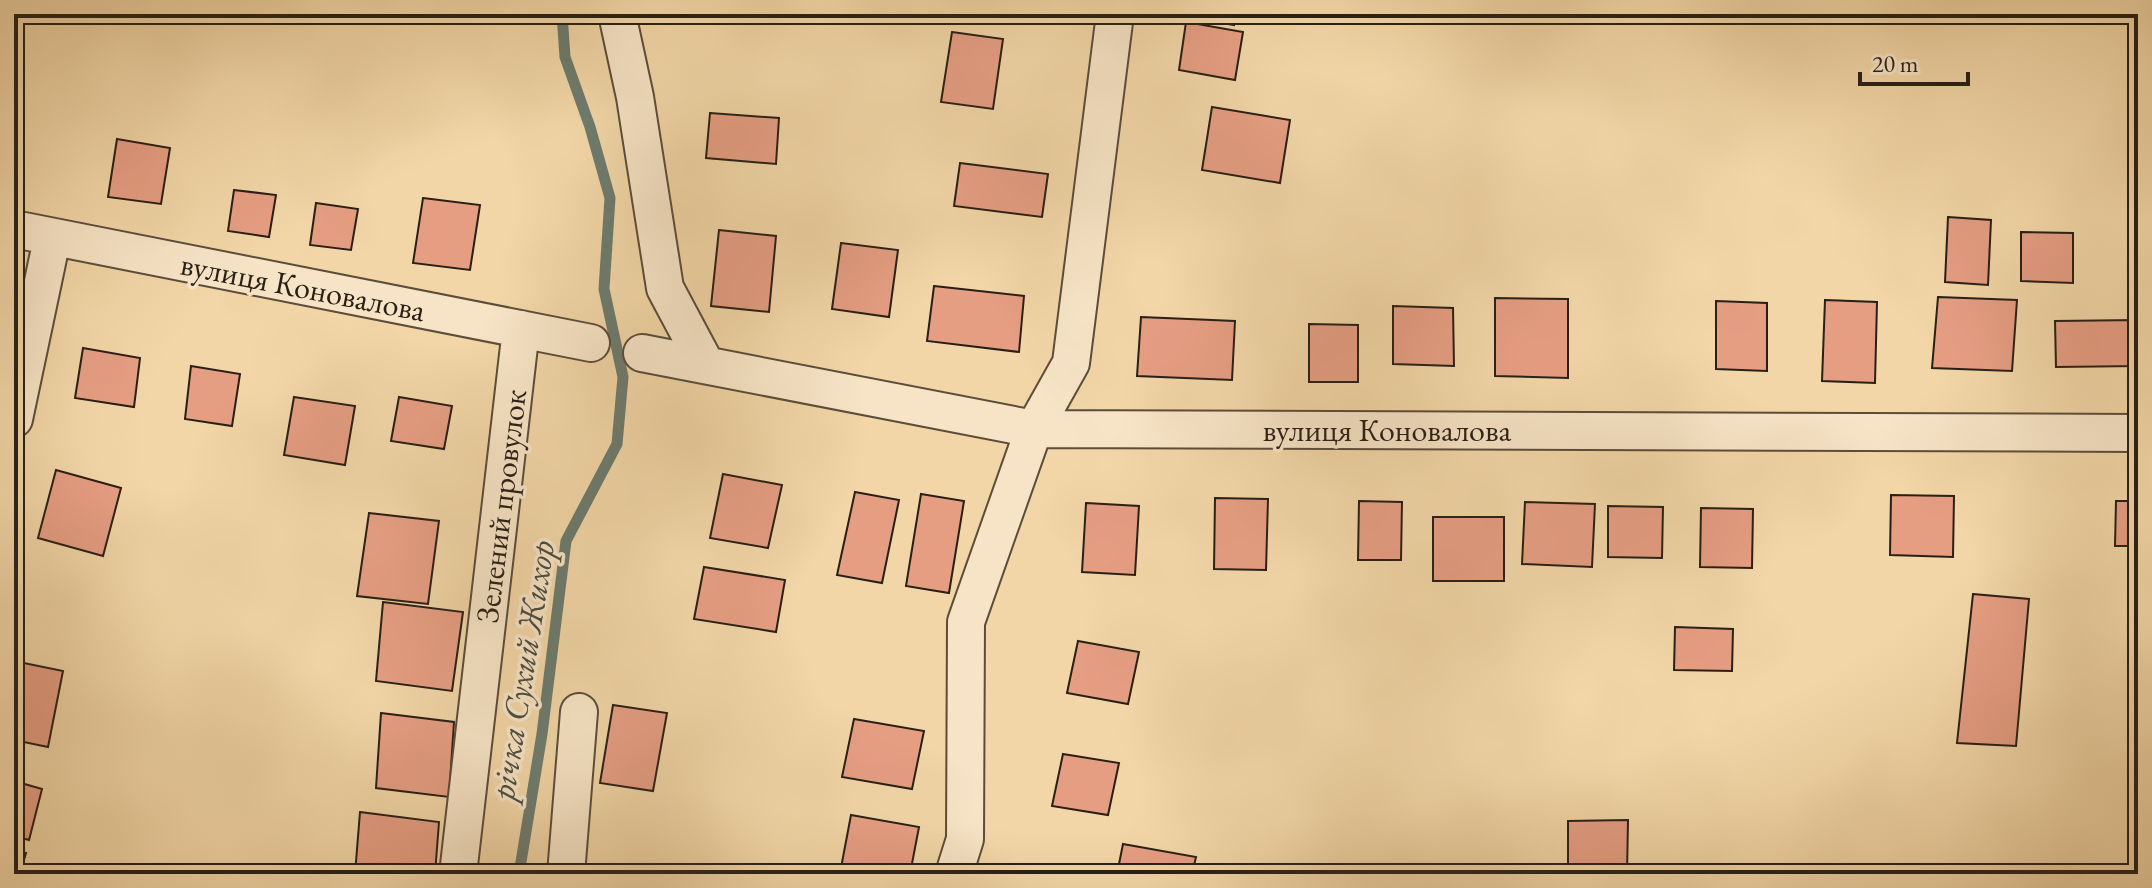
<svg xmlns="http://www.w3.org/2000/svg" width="2152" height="888" font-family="'EB Garamond',serif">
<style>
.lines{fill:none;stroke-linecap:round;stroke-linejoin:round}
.stream{stroke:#6d7b6e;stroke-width:11}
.building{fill:#e69e83;stroke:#281f16;stroke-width:2}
.street-casing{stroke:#5a4d3a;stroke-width:40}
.street{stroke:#f7e4c6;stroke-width:36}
.labels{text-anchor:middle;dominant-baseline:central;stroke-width:7;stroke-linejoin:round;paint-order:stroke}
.street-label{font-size:32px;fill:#281f16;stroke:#f7e4c6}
.water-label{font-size:34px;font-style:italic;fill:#4a4d42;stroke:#f7e4c6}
</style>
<rect width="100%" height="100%" fill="#f2d6a7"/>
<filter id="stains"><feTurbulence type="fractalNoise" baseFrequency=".0025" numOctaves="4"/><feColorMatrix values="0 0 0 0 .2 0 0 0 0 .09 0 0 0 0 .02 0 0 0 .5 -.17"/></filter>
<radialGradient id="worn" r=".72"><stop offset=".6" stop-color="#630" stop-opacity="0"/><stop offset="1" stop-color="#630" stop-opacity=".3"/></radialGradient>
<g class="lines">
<path class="stream" d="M519,874L542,734L566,541L617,444L623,377L604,289L610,198L590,127L565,57L562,14"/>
</g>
<path class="building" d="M987,14H1046L1045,23Z
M1171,14H1236L1234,25Z
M1186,22L1243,32L1235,80L1179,70Z
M952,32L1003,39L993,109L941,102Z
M1212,107L1290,120L1280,183L1202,170Z
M710,113L779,118L776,164L706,158Z
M117,139L170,148L161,204L108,197Z
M960,163L1048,174L1042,217L954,206Z
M234,190L276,195L269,237L228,231Z
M423,198L480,205L470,270L413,263Z
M316,203L358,209L351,250L310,245Z
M1948,217L1991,220L1988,285L1945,282Z
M719,230L776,236L769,312L711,306Z
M2021,232L2073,233V283L2021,281Z
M841,243L898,250L889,317L832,309Z
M934,286L1024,296L1019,352L927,341Z
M1938,297L2017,300L2012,371L1932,368Z
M1495,298L1568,299V378L1495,376Z
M1825,300L1877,302L1875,383L1822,381Z
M1716,301L1767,303V371L1716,369Z
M1393,306L1453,308L1454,366L1393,364Z
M1141,317L1235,321L1232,380L1137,376Z
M2138,320V366L2056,367L2055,321Z
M1309,324L1358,325V382H1309Z
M83,348L140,358L134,407L75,398Z
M191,366L240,374L232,426L185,419Z
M294,397L355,406L345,465L284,455Z
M399,397L452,406L444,449L391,441Z
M56,470L121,488L103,556L38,538Z
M723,474L782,485L768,548L710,538Z
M855,492L899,500L882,583L837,575Z
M921,494L964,501L949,593L906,586Z
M1891,495L1954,496L1953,557L1890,555Z
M1215,498L1268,499L1266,570L1214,569Z
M1359,501L1402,502L1401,560H1358Z
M2116,501H2138V546H2115Z
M1525,502L1595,504L1592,567L1522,564Z
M1086,503L1139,506L1135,575L1082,572Z
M1608,506L1663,507L1662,558L1608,557Z
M1701,508L1753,509L1752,568L1700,567Z
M369,513L439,521L428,604L357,596Z
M1433,517H1504V581H1433Z
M704,567L785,580L776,632L694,619Z
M1973,594L2029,599L2016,746L1957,743Z
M383,602L463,612L452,691L376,681Z
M1675,627L1733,629L1732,671L1674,670Z
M1078,641L1139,652L1128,704L1067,693Z
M14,661L63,671L48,747L14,740Z
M613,705L667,713L653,791L600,783Z
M381,713L454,722L449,797L376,788Z
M854,719L924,731L912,789L842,777Z
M1063,754L1119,763L1108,815L1052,806Z
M14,781L42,789L29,840L14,836Z
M360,812L439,822L435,874H355Z
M851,815L919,827L910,874L840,873Z
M1628,820L1627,874H1568V821Z
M1123,844L1196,857L1192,874H1117Z
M14,850L26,853L20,874H14Z"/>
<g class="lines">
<g class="street-casing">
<path id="street" d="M617,14L635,97L665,288L706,365
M14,229L591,343
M642,353L1034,429L2138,433
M14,419L52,239
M458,874L521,329
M566,874L579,712
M954,874L965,839L966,622L1034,429L1071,363L1115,14"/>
</g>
<use href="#street" class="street"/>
</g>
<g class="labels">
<g class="street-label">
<text transform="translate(303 287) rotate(11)">вулиця Коновалова</text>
<text x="1387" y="430">вулиця Коновалова</text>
<text transform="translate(501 506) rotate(-83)">Зелений провулок</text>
</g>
<g class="water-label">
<text transform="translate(522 670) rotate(-81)">річка Сухий Жихор</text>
</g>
</g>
<rect width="2152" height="888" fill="none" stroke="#f2d6a7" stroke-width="48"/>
<rect x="16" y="16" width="2120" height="856" fill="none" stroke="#281f16" stroke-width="4"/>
<rect x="24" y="24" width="2104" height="840" fill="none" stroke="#281f16" stroke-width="2"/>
<path d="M1860 72v12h108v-12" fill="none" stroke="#281f16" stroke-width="4"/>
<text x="1872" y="72" font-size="24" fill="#281f16" stroke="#f7e4c6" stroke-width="6" paint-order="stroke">20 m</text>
<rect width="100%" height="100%" filter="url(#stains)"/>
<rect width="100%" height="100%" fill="url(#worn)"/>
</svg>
